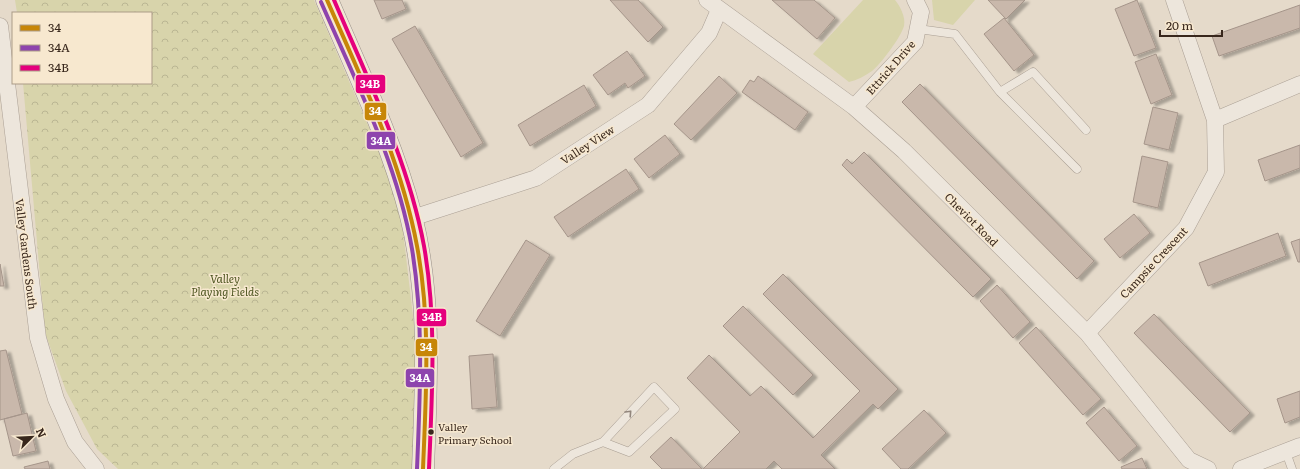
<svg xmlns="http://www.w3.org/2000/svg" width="1300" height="469" font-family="Literata,serif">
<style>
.green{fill:#d8d4ab}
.park{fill:url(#park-crowns)}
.building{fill:#c9b8ab;stroke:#a5958a;filter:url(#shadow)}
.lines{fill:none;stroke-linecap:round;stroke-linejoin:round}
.lane-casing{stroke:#aa9f94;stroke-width:9}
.street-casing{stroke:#aa9f94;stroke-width:17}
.secondary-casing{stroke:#998f84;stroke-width:23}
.lane{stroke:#ede6dc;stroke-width:8}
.street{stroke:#ede6dc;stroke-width:16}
.secondary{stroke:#ede6dc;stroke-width:22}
.bus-1-casing{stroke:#f7e8cf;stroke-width:7}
.bus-2-casing{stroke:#f7e8cf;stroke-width:7}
.bus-3-casing{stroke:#f7e8cf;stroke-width:7}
.bus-1{stroke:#c78607;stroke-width:4}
.bus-2{stroke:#8e44ad;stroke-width:4}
.bus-3{stroke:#e5007d;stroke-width:4}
.oneway{stroke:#92867c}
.bus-dot{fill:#38271c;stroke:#f7e8cf;stroke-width:1.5}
.labels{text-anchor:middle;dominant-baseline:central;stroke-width:3;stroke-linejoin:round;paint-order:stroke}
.bus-label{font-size:10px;fill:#38271c;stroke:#f7e8cf;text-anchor:start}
.street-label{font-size:11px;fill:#38271c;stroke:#f7e8cf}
.park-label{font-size:11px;font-style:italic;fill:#4e5621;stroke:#f7e8cf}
.line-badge{stroke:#f7e8cf;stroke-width:1.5}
.badge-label{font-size:11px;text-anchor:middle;font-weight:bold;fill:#fff}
</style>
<defs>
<pattern id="park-crowns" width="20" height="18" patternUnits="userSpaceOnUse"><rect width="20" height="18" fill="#d8d4ab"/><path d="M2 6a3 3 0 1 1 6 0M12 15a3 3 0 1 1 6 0" fill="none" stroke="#bab693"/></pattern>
<filter id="shadow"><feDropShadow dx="4.5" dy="2.5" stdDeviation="1" flood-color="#0004"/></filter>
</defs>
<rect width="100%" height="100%" fill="#e5daca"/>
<path class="green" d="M863,0H895C900,6 906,17 904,26C901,37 881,64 872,71C865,76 857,80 849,82L813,54Z
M932,0H975L953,25L934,20Z"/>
<path class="park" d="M15,0H314L399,197L419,367L416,469H118L97,449L66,391L45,333L23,83H151V13H17Z"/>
<path class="building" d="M374,0H402L406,9L382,19Z
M610,0H638L663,27L648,42Z
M772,0H814L835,18L817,39Z
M988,0H1025L1006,19Z
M1137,0L1156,48L1134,56L1115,9Z
M1300,5V28L1219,56L1212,36Z
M1004,18L1034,55L1014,71L984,34Z
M415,26L483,143L461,157L392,39Z
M627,51L645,76L628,88L625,83L608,95L593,75Z
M1156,54L1172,95L1151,104L1135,62Z
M719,76L737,93L691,140L674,124Z
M758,76L808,112L795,130L742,92L750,80L754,82Z
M920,84L1094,261L1077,279L902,102Z
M584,85L596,106L530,146L518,125Z
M1153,107L1178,113L1169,150L1144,144Z
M665,135L680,154L649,178L634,159Z
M1300,145V168L1265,181L1258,160Z
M864,152L991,279L973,297L842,165L847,159L852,164Z
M1142,156L1168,162L1158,208L1133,202Z
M626,169L639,189L568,237L554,217Z
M1134,214L1150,233L1120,258L1104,239Z
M1278,233L1286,256L1208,286L1199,263Z
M1300,239V262H1298L1291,242Z
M526,240L550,255L500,336L476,321Z
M0,264L4,286H0Z
M783,274L898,389L878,409L873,404L821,455L835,469H782L774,461L766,469H703L740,432L687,378L709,355L750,396L761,386L813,438L860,391L763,294Z
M997,285L1030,322L1013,338L980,301Z
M743,306L813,375L793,395L723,326Z
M1154,314L1250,413L1230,432L1134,333Z
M1036,327L1101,399L1083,415L1019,343Z
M6,350L22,414L0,420V351Z
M493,354L497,407L472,409L469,356Z
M1300,391V417L1285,423L1277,399Z
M1104,407L1137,446L1119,461L1086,423Z
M924,410L946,433L908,469H901L882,449Z
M27,413L36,451L13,456L4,419Z
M671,437L702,469H662L650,457Z
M1142,458L1147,469H1122L1121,467Z
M48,461L50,469H25L24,467Z"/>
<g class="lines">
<g class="lane-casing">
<path id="lane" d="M918,29L955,34L1000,92L1033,72L1086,130
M1000,92L1077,169
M1286,452L1292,469
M554,469L573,454L603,442L654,387L675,409L629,452L603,442"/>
</g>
<g class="street-casing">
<path id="street" d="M707,0L854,107L904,151L1087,333L1189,460L1208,469
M0,26L38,338L56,399L75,442L96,469
M854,107L915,42L921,12L915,0
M1215,120L1300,84
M412,218L536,178L648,105L709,33L719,10
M1087,333L1186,228L1216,172L1215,120L1174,0
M1241,469L1300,446"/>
</g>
<g class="secondary-casing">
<path id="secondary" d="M327,0C357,70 392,142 411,216C432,299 426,385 423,469"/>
</g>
<use href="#lane" class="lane"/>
<use href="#street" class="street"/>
<use href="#secondary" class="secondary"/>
<g class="bus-1-casing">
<path id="bus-1" d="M327,0C362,80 401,160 417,246C431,319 426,395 423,469"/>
</g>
<g class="bus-2-casing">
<path id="bus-2" d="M321,2C356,82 397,162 412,249C424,321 420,396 417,469"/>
</g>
<g class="bus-3-casing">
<path id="bus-3" d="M334,0C368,80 408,160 424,246C437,319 432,395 429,469"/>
</g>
<use href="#bus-1" class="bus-1"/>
<use href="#bus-2" class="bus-2"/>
<use href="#bus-3" class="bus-3"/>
</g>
<defs><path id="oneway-chevron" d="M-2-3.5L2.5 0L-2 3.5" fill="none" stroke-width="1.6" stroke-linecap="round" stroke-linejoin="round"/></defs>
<use class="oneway" href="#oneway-chevron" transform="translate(629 413) rotate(-47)"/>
<circle class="bus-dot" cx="431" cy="432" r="3.5"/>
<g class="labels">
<g class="bus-label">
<text x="438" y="426">Valley<tspan x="438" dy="13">Primary School</tspan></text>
</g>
<g class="street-label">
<text transform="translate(890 67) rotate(-49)">Ettrick Drive</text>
<text transform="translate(587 144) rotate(-33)">Valley View</text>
<text transform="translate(972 219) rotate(45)">Cheviot Road</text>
<text transform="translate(27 254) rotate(83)">Valley Gardens South</text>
<text transform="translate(1153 262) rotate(-47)">Campsie Crescent</text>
</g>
<g class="park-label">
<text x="225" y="278">Valley<tspan x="225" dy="13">Playing Fields</tspan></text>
</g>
</g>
<g class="line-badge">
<rect x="355" y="74" width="31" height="20" rx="4" fill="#e5007d"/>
<rect x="364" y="102" width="23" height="19" rx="4" fill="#c78607"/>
<rect x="366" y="131" width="30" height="19" rx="4" fill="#8e44ad"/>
<rect x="416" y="308" width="31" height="19" rx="4" fill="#e5007d"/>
<rect x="415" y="338" width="23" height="19" rx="4" fill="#c78607"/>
<rect x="405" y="368" width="30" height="20" rx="4" fill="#8e44ad"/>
</g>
<g class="badge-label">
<text x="370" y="88">34B</text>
<text x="375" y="115">34</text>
<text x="381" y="145">34A</text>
<text x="432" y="321">34B</text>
<text x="426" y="351">34</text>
<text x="420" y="382">34A</text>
</g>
<rect x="12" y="12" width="140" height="72" fill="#f7e8cf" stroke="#ab9b87"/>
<rect x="20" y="25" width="20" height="6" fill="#c78607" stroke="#ab9b87"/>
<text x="48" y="32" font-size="12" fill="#38271c">34</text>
<rect x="20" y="45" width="20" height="6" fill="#8e44ad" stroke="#ab9b87"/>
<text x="48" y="52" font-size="12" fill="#38271c">34A</text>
<rect x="20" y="65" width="20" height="6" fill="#e5007d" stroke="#ab9b87"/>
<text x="48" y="72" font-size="12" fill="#38271c">34B</text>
<g transform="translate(32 437) rotate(66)" stroke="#f7e8cf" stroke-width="3" paint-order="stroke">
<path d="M0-3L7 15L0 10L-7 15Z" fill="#38271c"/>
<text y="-6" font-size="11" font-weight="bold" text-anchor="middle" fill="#38271c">N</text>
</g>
<path d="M1160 30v6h62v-6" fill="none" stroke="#38271c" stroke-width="2"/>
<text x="1166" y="30" font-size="12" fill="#38271c" stroke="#f7e8cf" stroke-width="3" paint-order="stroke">20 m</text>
</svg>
